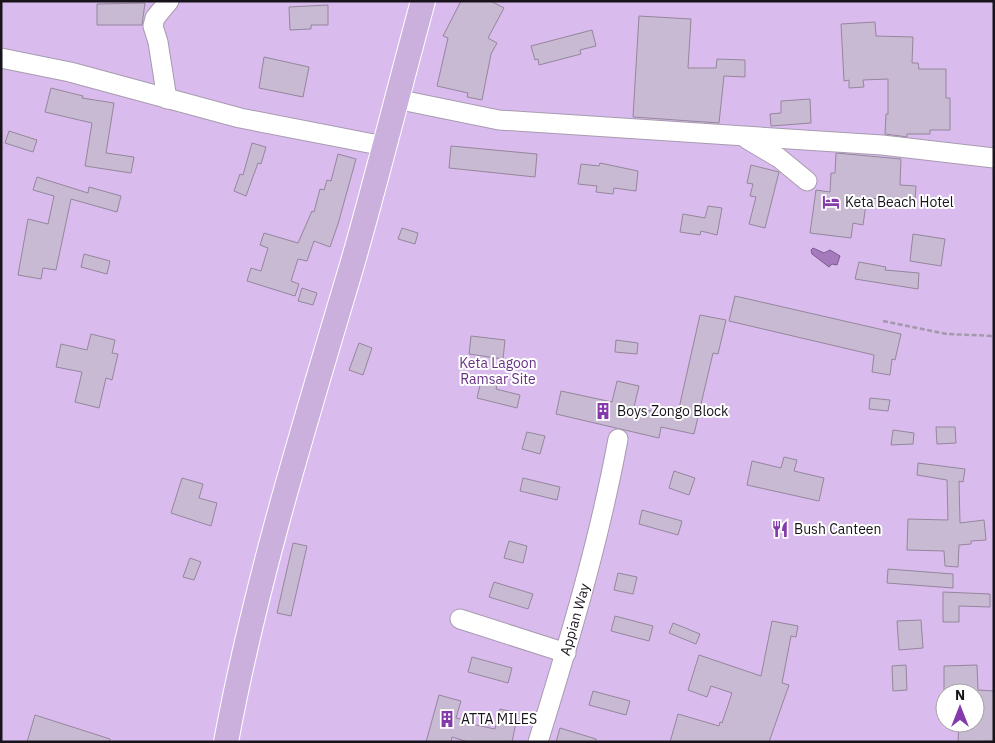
<svg xmlns="http://www.w3.org/2000/svg" width="995" height="743" font-family="'IBM Plex Sans',sans-serif">
<style>
.green{fill:#d9bced;fill-rule:evenodd}
.water{fill:#a57bbe;stroke:#7b5c8d}
.building{fill:#c8bad2;stroke:#94869c}
.lines{fill:none;stroke-linecap:round;stroke-linejoin:round}
.minor-casing{stroke:#a89ab0;stroke-width:21}
.major-casing{stroke:#fff;stroke-width:26}
.path{stroke:#a499ab;stroke-width:2.5;stroke-dasharray:5 2.5;stroke-linecap:butt}
.minor{stroke:#fff;stroke-width:19}
.major{stroke:#cbafdc;stroke-width:24}
.labels{text-anchor:middle;dominant-baseline:central;stroke-width:4;stroke-linejoin:round;paint-order:stroke}
.poi-label{font-size:14px;fill:#19141c;stroke:#fff;text-anchor:start}
.park-label{font-size:14px;fill:#673283;stroke:#fff}
.street-label{font-size:14px;fill:#19141c;stroke:#fff}
</style>
<rect width="100%" height="100%" fill="#f2e4fc"/>
<path class="green" d="M1,1H994V742H1ZM945,693H975V723H945Z"/>
<path class="water" d="M813,248L824,253L830,250L840,256L837,265L832,264L829,267L812,254L811,250Z"/>
<path class="building" d="M461,1H491L504,8L488,38L497,43L491,54L482,100L467,97L468,93L437,86L448,38L443,36Z
M145,3L142,25H97V4Z
M328,5V25H311V29L290,30L289,7Z
M639,16L691,19L688,68H716L717,59L745,60V77L724,76L719,123L633,117Z
M875,22L876,36L913,37L912,63H918L919,69H946V98H950V130H930V134H907V137L885,134L886,114H888V79L863,80L864,87L849,88V80L844,81L841,24Z
M592,30L596,46L580,50L581,54L539,65L538,59L535,60L531,46Z
M264,57L309,67L303,97L259,88Z
M51,88L83,96L82,98L114,103L106,153L134,157L131,173L85,166L92,123L45,112Z
M810,99L811,123L771,126L770,114L781,113V101Z
M9,131L37,140L33,152L5,143Z
M252,143L266,147L261,164L258,163L246,196L234,191L240,174L243,175Z
M451,146L537,154L535,177L449,168Z
M836,153L901,159L900,185L916,186L915,201L867,198L863,225L853,223L851,238L810,233L816,190L830,192L831,173H835Z
M338,154L356,159L338,224L330,247L314,241L307,261L298,259L291,281L299,284L295,296L247,281L251,268L261,271L268,248L260,245L264,233L298,243L312,211L314,212L320,189L324,190L327,180L331,181Z
M600,163L638,171L636,191L614,188L613,194L596,192L597,186L578,184L581,164L599,166Z
M751,165L779,172L765,228L749,224L756,197L750,196L753,184L747,183Z
M37,177L88,193L89,187L121,196L117,212L71,199L56,270L43,268L41,279L18,275L28,219L48,224L54,196L33,190Z
M708,206L722,208L717,235L701,231L700,235L680,232L683,214L705,218Z
M402,228L418,233L415,244L398,239Z
M913,234L945,239L941,266L910,261Z
M84,254L110,261L107,274L81,267Z
M859,262L886,267L885,270L919,273L918,289L855,279Z
M302,288L317,293L313,305L298,301Z
M735,296L901,334L895,360L892,359L890,375L872,372L874,355L729,321Z
M700,315L726,320L718,354L713,353L694,434L661,427L659,438L556,414L561,391L612,402L617,381L639,386L634,407L677,417Z
M91,334L115,340L112,353L118,354L112,380L106,378L99,408L75,402L82,372L56,367L61,344L87,350Z
M471,336L505,340L503,359L469,354Z
M616,340L638,343L637,354L615,352Z
M359,343L372,348L363,375L349,370Z
M482,377L498,381L496,389L520,395L517,408L477,398Z
M870,398L890,400L888,411L869,409Z
M936,427H955L956,443L937,444Z
M893,430L914,433L913,444L891,445Z
M527,432L545,436L540,454L522,449Z
M784,457L797,460L794,471L824,478L819,501L747,485L752,461L781,468Z
M918,463L965,469L963,482L959,481L960,523L984,520L986,540L971,541V544L959,545L958,567L945,566L944,551L907,550L908,519L948,520L947,480L917,475Z
M674,471L695,478L689,495L669,488Z
M182,478L203,484L199,498L217,503L211,526L171,513Z
M523,478L560,487L557,500L520,491Z
M642,510L682,521L678,535L639,524Z
M509,541L527,546L523,563L504,558Z
M293,543L307,546L291,616L277,613Z
M190,558L201,562L194,580L183,577Z
M888,569L953,574V588L887,583Z
M618,573L637,577L633,594L614,590Z
M494,582L533,594L528,609L489,597Z
M943,592L990,594V607L959,606V622H943Z
M615,616L653,626L649,641L611,631Z
M921,620L923,648L899,650L897,621Z
M772,621L798,626L796,637L791,636L782,683L789,685L769,742H670L678,714L719,726L720,722L722,723L732,693L711,686L707,697L688,690L699,655L761,676Z
M673,623L700,634L696,644L669,633Z
M472,657L512,668L508,683L468,672Z
M906,665L907,690L893,691L892,666Z
M977,665L978,690L994,691V741L958,742L959,723H975L976,693H944V666Z
M593,691L630,701L626,715L589,705Z
M439,695L461,701L456,718L468,721L467,723L495,729L500,709L518,713L512,742H468L452,737L451,742H426Z
M35,715L110,739V742H27Z
M560,728L596,739V742H556Z"/>
<g class="lines">
<g class="minor-casing">
<g id="minor">
<path d="M1,58L70,72L240,118L384,146"/>
<path d="M167,99L158,42L153,26L155,18L169,1"/>
<path d="M396,99L499,120L882,145L994,158"/>
<path d="M747,139L779,158L807,181"/>
<path d="M460,619L566,653"/>
<path id="s1" d="M538,742C569,642 599,542 618,439"/>
</g>
</g>
<g class="major-casing">
<path id="major" d="M226,742C256,580 305,423 352,265C377,178 399,89 423,1"/>
</g>
<path class="path" d="M883,321L947,334L994,336"/>
<use href="#minor" class="minor"/>
<use href="#major" class="major"/>
</g>
<defs>
<g id="hotel-bare" transform="scale(1.35)"><path d="M-6-4.5h1.5V1H6V5H4.5V3h-9V5H-6ZM-4 0a1.8 1.8 0 1 1 3.6 0ZM.5 0V-2.5h3Q6-2.5 6 0Z" fill="#853aac" stroke="#fff" stroke-width="2.5" paint-order="stroke"/></g>
<g id="building-bare" transform="scale(1.35)"><path d="M-4-6H4V6H1V3H-1V6H-4ZM-2.5-4.3h1.7v1.8h-1.7ZM.8-4.3h1.7v1.8H.8ZM-2.5-1h1.7V.8h-1.7ZM.8-1h1.7V.8H.8Z" fill="#853aac" stroke="#fff" stroke-width="2.5" paint-order="stroke"/></g>
<g id="restaurant-bare" transform="scale(1.35)"><path d="M-5-6h1v4h1v-4h1v4h1v-4h1v5L-1.5 .5V6h-2V.5L-5-1ZM5-6V6H3V1.5H1.5Q1.5-4 5-6Z" fill="#853aac" stroke="#fff" stroke-width="2.5" paint-order="stroke"/></g>
</defs>
<g fill-rule="evenodd">
<use href="#hotel-bare" x="831" y="202"/>
<use href="#building-bare" x="603" y="411"/>
<use href="#restaurant-bare" x="780" y="529"/>
<use href="#building-bare" x="447" y="719"/>
</g>
<g class="labels">
<g class="poi-label">
<text x="845" y="202">Keta Beach Hotel</text>
<text x="617" y="411">Boys Zongo Block</text>
<text x="794" y="529">Bush Canteen</text>
<text x="461" y="719">ATTA MILES</text>
</g>
<g class="park-label">
<text x="498" y="363">Keta Lagoon<tspan x="498" dy="16">Ramsar Site</tspan></text>
</g>
<g class="street-label">
<text stroke="none"><textPath href="#s1" startOffset="128">Appian Way</textPath></text>
</g>
</g>
<rect width="995" height="743" fill="none" stroke="#19141c" stroke-width="5"/>
<g transform="translate(960 708)"><circle r="24" fill="#ffffff" stroke="#a3a1a4"/>
<path d="M0-4L9 19L0 12L-9 19Z" fill="#853aac"/>
<text y="-8" font-size="14" font-weight="bold" text-anchor="middle" fill="#19141c">N</text>
</g>
</svg>
